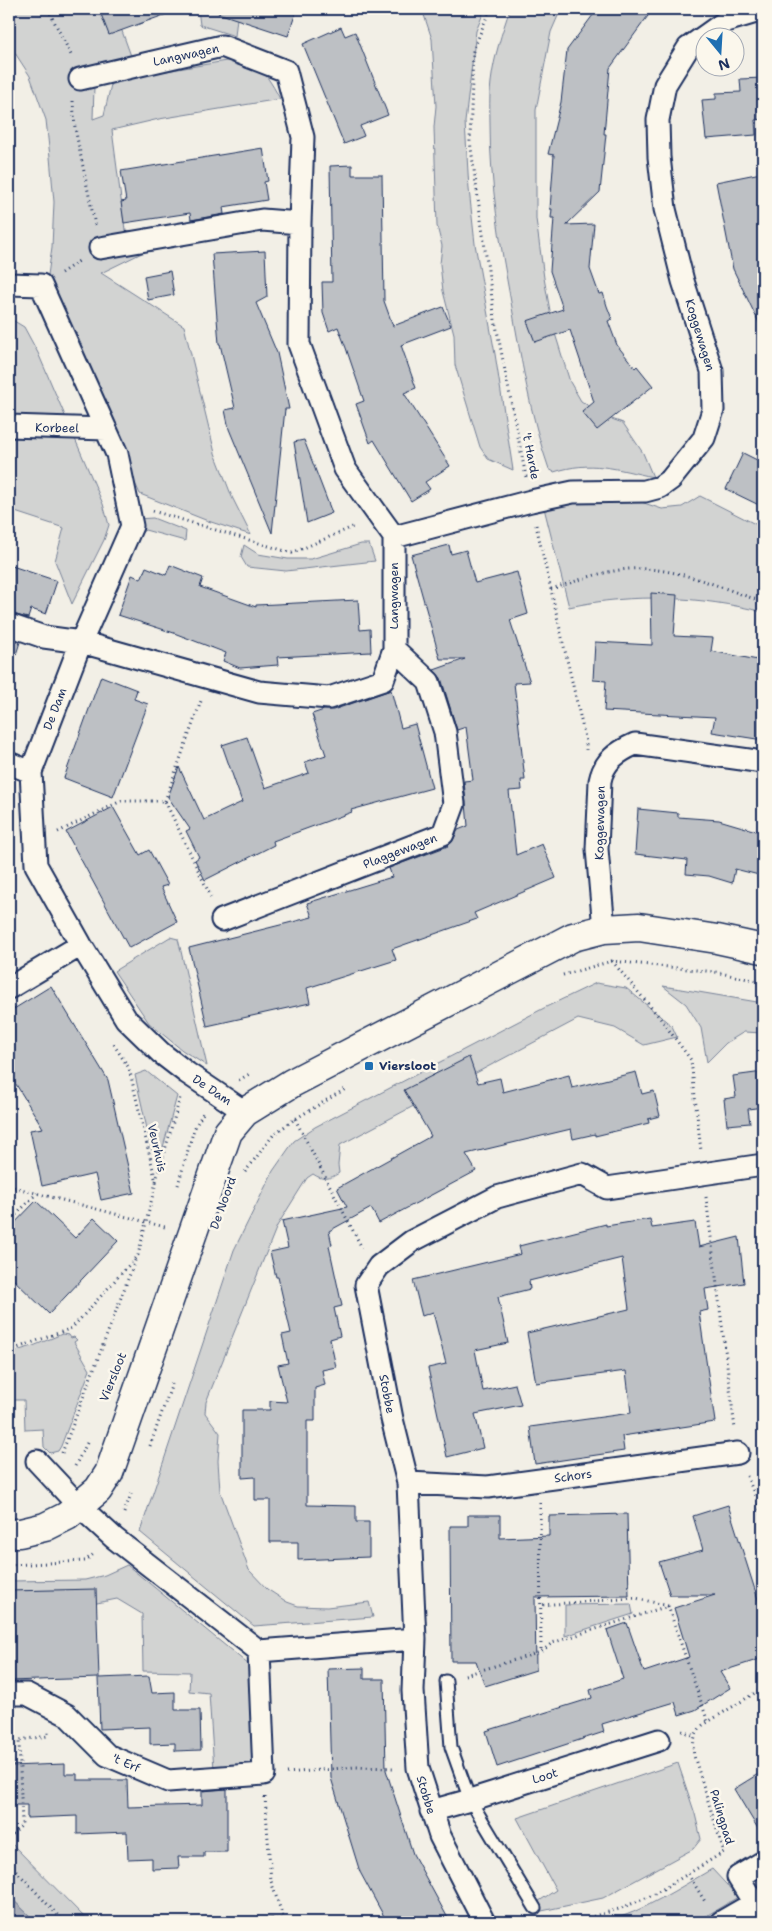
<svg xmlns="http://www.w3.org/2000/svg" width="772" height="1931" font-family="'Shantell Sans',sans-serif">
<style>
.green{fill:#d2d3d2;stroke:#768198}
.water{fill:#a9adb7;stroke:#707b93}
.building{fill:#bdc0c4;stroke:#1b2f5e}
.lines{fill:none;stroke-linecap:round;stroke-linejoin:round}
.service-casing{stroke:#1b2f5e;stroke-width:15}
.minor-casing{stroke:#1b2f5e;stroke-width:25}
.tertiary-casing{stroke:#1b2f5e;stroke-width:31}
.path{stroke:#1b2f5e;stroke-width:3;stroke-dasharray:1 4;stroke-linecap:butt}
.service{stroke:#fbf7ec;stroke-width:11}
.minor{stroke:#fbf7ec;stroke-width:21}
.tertiary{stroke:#fbf7ec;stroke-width:28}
.poi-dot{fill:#1f6fb2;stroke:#fbf7ec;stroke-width:2}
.labels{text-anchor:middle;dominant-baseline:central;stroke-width:5;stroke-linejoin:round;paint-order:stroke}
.street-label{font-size:12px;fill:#1b2f5e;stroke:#fbf7ec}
.poi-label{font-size:12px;font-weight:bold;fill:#1b2f5e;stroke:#fbf7ec;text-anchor:start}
</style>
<rect width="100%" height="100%" fill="#f2efe6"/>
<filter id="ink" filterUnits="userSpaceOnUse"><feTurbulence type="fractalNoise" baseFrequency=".02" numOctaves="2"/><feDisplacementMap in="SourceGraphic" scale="10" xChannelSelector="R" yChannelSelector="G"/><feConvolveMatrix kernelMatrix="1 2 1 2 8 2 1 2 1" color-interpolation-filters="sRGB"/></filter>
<g filter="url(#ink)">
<path class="green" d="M9,9H114L131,56L91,65L94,86L93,119L104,115L112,80L250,57C263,70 272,83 280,99L159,119L112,130L125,230L148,233L150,249L101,273L184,326L215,453L232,497L251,535L208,521L140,494L85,374L45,296L52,247L54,202L50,157L46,120L30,76L13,50L9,51Z
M198,9H238L235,36L200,25Z
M422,9H485L476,31L465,122L469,189L475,244L495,354L513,470L488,459L480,447L455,365L454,334L443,291L440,264L442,246L437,226L434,127L436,106L432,39Z
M510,9H561L551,32L536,110V219L544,278L553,327L570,382L581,401L606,417L623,423L643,453L653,477C616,469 591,460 554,472L549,469C530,415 521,358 511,302C500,243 490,184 490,124C490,111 489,96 491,82C494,57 502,32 510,9Z
M9,318L24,327L38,353L103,504L109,525L104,540L72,604L55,561L64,528L9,510Z
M700,496L763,528V612C700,596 633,593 569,607L543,504L550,502H641L662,509L682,507Z
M153,518L186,531L185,541L145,530L132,539L136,519Z
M361,544H369L375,561L286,571L247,567L241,557L244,545L258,554L288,559H311Z
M170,937L178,939L180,947L207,1066L182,1050L149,1023L114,971Z
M596,983L626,988L672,1026L677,1037L644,1045L615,1028L578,1019L340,1145L338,1165L339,1173C330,1179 323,1181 313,1174L307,1178L277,1226L206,1402L205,1413L220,1433L218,1461L220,1491L249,1570L267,1589L287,1602L298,1606L327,1607L369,1602L373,1617L254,1626L140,1532L234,1250L273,1171L294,1141L315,1127L546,1007Z
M663,986L763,1003V1033L744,1032L726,1043L707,1062L701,1028L686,1004Z
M146,1071L177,1096L162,1151L158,1155L152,1151L135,1075Z
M62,1334L69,1335L71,1338L74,1337L77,1340L74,1342L90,1370L61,1446L58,1451L50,1453L44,1447L43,1429L25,1430L24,1400H9V1353L33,1346Z
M127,1565L249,1665L254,1768L214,1770L209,1693L189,1691L190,1672L143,1671L142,1614L117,1599L92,1604L9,1608V1581L85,1580L105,1575Z
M631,1604L633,1614L565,1636V1605Z
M678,1763L695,1814L701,1839L693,1849L603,1898L537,1912L536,1903L556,1890L517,1818Z
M9,1841L89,1922H36L9,1896Z
M712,1869L738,1897L696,1922H606C644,1911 677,1889 712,1869Z
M273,1918L276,1922H123Z"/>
<path class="water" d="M9,1896L36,1922H9Z"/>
<path class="building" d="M99,9H174L175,11L109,35Z
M219,9H297L288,36L218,13Z
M602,9H653L610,68L604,134H606L600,192L566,225L594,224L590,269L599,294L603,293L607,306L612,319L608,321L617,345L635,368L637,366L653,386L597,430L582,412L594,402L570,330L535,342L527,321L563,309L550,271L554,218H551L552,209H550L554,155L548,154L561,102L567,50L596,11L599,14Z
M341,27L345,36L355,32L388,115L360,126L364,136L344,144L303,44Z
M763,78V119L755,120L756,135L706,139L702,100L716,99V93L741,92L740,79Z
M263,148L268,181L264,182L267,200L223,207L224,214L191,220L190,213L124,223L121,202L126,201L121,171Z
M352,165V175H382L384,301L393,326L443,307L451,326L401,345L416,388L404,393L450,466L425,482L430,489L411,501L374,440L370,443L356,404L364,401L346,348L338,327L329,331L323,313L322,282H332L330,166Z
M761,173L763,186V331L733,269L716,182Z
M265,251L267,297L256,303L277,353L289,409H285L272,533L229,429L225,410L235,408L220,344H219L212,254Z
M170,271L174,295L148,300L144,276Z
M304,440L332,513L307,523L294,442Z
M743,453L763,463V507L726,489Z
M449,545L451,554L466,550L475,583L517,572L528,614L510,620L530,682L514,683L525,780H521L522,790L509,791L516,855L542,844L556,878L474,913L477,919L392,949L396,960L307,988L310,1003L207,1026L189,948L312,917L307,903L392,877L389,868L448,846L452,842L458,830L468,826L464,781L473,780L466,727L457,730L441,678L434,670L465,659H440L411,555Z
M9,565L57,581L46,614L31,609L28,618L9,613Z
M170,565L203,578L200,587L256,607V605L358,600L360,630L370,629L371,652L277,657L278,665L240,668L223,661L226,653L174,633L118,615L132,575L141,579L146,567L166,575Z
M651,593L677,595L674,636L713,638L711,651L763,661V740L712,732L715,717L604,711L606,681L593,680L595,642L652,645Z
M9,638L20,642L13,664L9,663Z
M101,676L137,690L134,699L148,704L113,797L64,778Z
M391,690L401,728L415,724L432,788L351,810L352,812L273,841L274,845L205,880L195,860L199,857L186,831L190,829L168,797L179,767L204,820L242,802L222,745L247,737L265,788L309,773L305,762L326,755L312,714L324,710H333Z
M113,807L140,855L149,850L168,885L161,887L177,922L129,948L66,832Z
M638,809L678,813V817L719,820L763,833V876L735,869L732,883L709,876L686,874L687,860L635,854Z
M51,986L108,1080L134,1193L101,1200L95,1174L42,1186L30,1130L43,1128L9,1073V1012Z
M469,1057L478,1083L500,1078L503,1092L569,1075L572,1088L636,1072L642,1094L654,1091L660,1116L648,1119L649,1123L595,1136V1134L573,1139L571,1129L466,1154L476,1171L379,1223L371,1208L329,1231L332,1245L329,1246L342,1306L334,1308L340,1336L330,1339L336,1367L322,1370L325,1385L315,1388V1421H307V1505L356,1506V1522H369V1557L298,1560V1542H270V1500H255V1477L242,1478V1410H270V1401L287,1402L278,1365L288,1363L282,1335L291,1333L278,1277H276L270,1252L288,1248L282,1221L347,1207L337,1188L431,1136L404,1090Z
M763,1072V1107L748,1109L750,1123L727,1125L724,1099L736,1097L733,1076Z
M36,1201L75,1238L94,1218L118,1241L49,1314L9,1275V1229Z
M650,1219L652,1228L695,1222L699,1247L739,1237L744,1283L705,1289L708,1310L699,1312L715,1422L622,1436L624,1451L535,1464L530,1427L631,1413L626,1371L536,1383L527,1333L629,1309L622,1258L529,1281L530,1289L498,1297L508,1343L475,1350L483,1391L515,1384L521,1405L475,1414L483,1448L447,1457L428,1368L446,1364L433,1312L422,1316L413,1280L521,1254L519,1246L606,1224V1226Z
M728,1505L763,1615V1658L720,1672L730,1688L695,1710L679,1715L675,1702L602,1724L604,1732L497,1767L486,1731L592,1698L590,1690L623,1679L607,1630L627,1623L644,1672L689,1657L674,1608L715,1595H670L659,1562L703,1550L693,1516Z
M627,1514L629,1596L535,1597L536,1670L485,1686L476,1661H451L450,1526H468V1515H500V1538L549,1536V1516Z
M96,1589L99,1678L149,1676L152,1693L175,1692V1710H200L201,1750L175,1751V1743L150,1744V1727L100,1729L98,1678L9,1681V1591Z
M364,1668V1679H384L386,1770L413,1854L450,1922H387L360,1872L331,1778L328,1669Z
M65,1764V1774H77V1780H127L128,1807L202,1805V1791L227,1789V1852H204V1857H178L179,1868L152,1869V1858L128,1859L127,1832L77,1834V1816L27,1818V1805H9V1766Z
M763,1771V1837L734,1789Z"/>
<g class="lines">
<g class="service-casing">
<path id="service" d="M446,1681L451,1747L470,1800L535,1908"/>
</g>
<g class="minor-casing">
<path id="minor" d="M100,248L262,220L300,223
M9,284L41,285L117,454L132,526L81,642L31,772L36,865L81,945L126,1019L161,1053L187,1073L245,1112
M9,426L106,429
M394,537L531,501L573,492L645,491L660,487L671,479L704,438L713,410L712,371L683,281L665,209L659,157L658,120L665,85L688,48L726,21L763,10
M9,625L44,637L81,642L259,692L329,698L383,680L394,649V537L345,469L299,344L300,223L303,137L286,71L222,46L80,79
M9,763L31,772
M222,920L443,834L454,804L445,732L429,682L394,649
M604,929L597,849L600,781C604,761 617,752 635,744L763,762
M9,988L81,945
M37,1461L79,1506L114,1538L259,1651L415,1639
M408,1483L488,1487L738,1453
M9,1694H27L67,1715L107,1755L168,1781L264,1774L259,1651
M431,1811L470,1800L659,1740
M754,1903L738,1877L763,1862
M484,1922L440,1836L418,1768L413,1691L415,1639L408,1483L392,1419L366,1285L379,1266L412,1241L497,1197L582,1174L607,1188L763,1165
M721,1922L754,1903L763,1918"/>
</g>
<g class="tertiary-casing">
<path id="tertiary" d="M9,1533H20L45,1527L67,1516L98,1490L109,1473L228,1132L245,1112L292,1083L573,937L604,929L639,927L717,939L763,949"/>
</g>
<path class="path" d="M48,9L72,57
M490,9L473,51L470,141L495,320L526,477
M73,101L75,128L95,225
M61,273L79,261
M153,511L292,553L355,526
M536,525L586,742V750
M551,589C572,583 593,574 614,571C665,561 716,586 763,602
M165,801L201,701
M58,832L121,801H165L212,899
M612,961L660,1018L691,1060L701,1151
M563,975L612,961L715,972L763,982
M239,1080L251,1073
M295,1119L362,1248
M245,1172L274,1134L295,1119L347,1088
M156,1181L180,1098
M178,1185L194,1129L203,1113
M9,1186L165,1227
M706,1197L735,1429
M9,1222L37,1193
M9,1351L72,1328L138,1255L156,1182L129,1068L112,1042
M150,1446L173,1381
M62,1453L136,1258
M75,1466L88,1441
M747,1476L763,1516
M540,1503L541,1652L552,1643L668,1606L636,1598L541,1605
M124,1513L132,1491
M9,1565L85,1561L95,1553
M668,1606L708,1722
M465,1675L541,1652
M682,1731L695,1736
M287,1773L355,1767L393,1768
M265,1797L271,1881L284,1920L288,1922
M9,1838L22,1825L19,1740L48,1736V1732
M9,1863L64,1922
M688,1874L706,1903
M196,1922L284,1920
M574,1922L619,1909L653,1895L724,1852L694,1756C692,1744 694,1733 703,1725L763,1688"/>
<use href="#service" class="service"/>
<use href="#minor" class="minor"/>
<use href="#tertiary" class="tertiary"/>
</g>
</g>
<rect class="poi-dot" x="364" y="1061" width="10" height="10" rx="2.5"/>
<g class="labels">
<g class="street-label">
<text transform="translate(186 55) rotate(-12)">Langwagen</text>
<text transform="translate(700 335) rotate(73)">Koggewagen</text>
<text transform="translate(57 428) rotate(1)">Korbeel</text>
<text transform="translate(531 456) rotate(79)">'t Harde</text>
<text transform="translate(394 596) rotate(-90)">Langwagen</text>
<text transform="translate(55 709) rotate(-69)">De Dam</text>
<text transform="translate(600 823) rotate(-89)">Koggewagen</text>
<text transform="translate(400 851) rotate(-21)">Plaggewagen</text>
<text transform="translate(212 1090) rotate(34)">De Dam</text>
<text transform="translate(157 1148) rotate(77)">Veurhuis</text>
<text transform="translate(223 1203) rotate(-70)">De Noord</text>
<text transform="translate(113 1377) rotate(-68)">Viersloot</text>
<text transform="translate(387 1394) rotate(79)">Stobbe</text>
<text transform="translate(573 1476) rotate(-8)">Schors</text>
<text transform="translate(126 1763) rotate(23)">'t Erf</text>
<text transform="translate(545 1776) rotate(-18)">Loot</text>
<text transform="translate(426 1795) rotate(73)">Stobbe</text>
<text transform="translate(722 1817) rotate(73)">Palingpad</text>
</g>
<g class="poi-label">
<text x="379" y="1066">Viersloot</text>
</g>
</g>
<rect width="772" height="1931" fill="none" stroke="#fbf7ec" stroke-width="30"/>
<rect x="15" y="15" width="742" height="1901" fill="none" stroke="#1b2f5e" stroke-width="2" filter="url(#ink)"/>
<g transform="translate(720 52) rotate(162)"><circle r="24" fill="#fbf7ec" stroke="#a1a7b3"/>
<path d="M0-4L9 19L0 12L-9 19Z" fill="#1f6fb2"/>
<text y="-8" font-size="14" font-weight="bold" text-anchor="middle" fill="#1b2f5e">N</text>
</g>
</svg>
